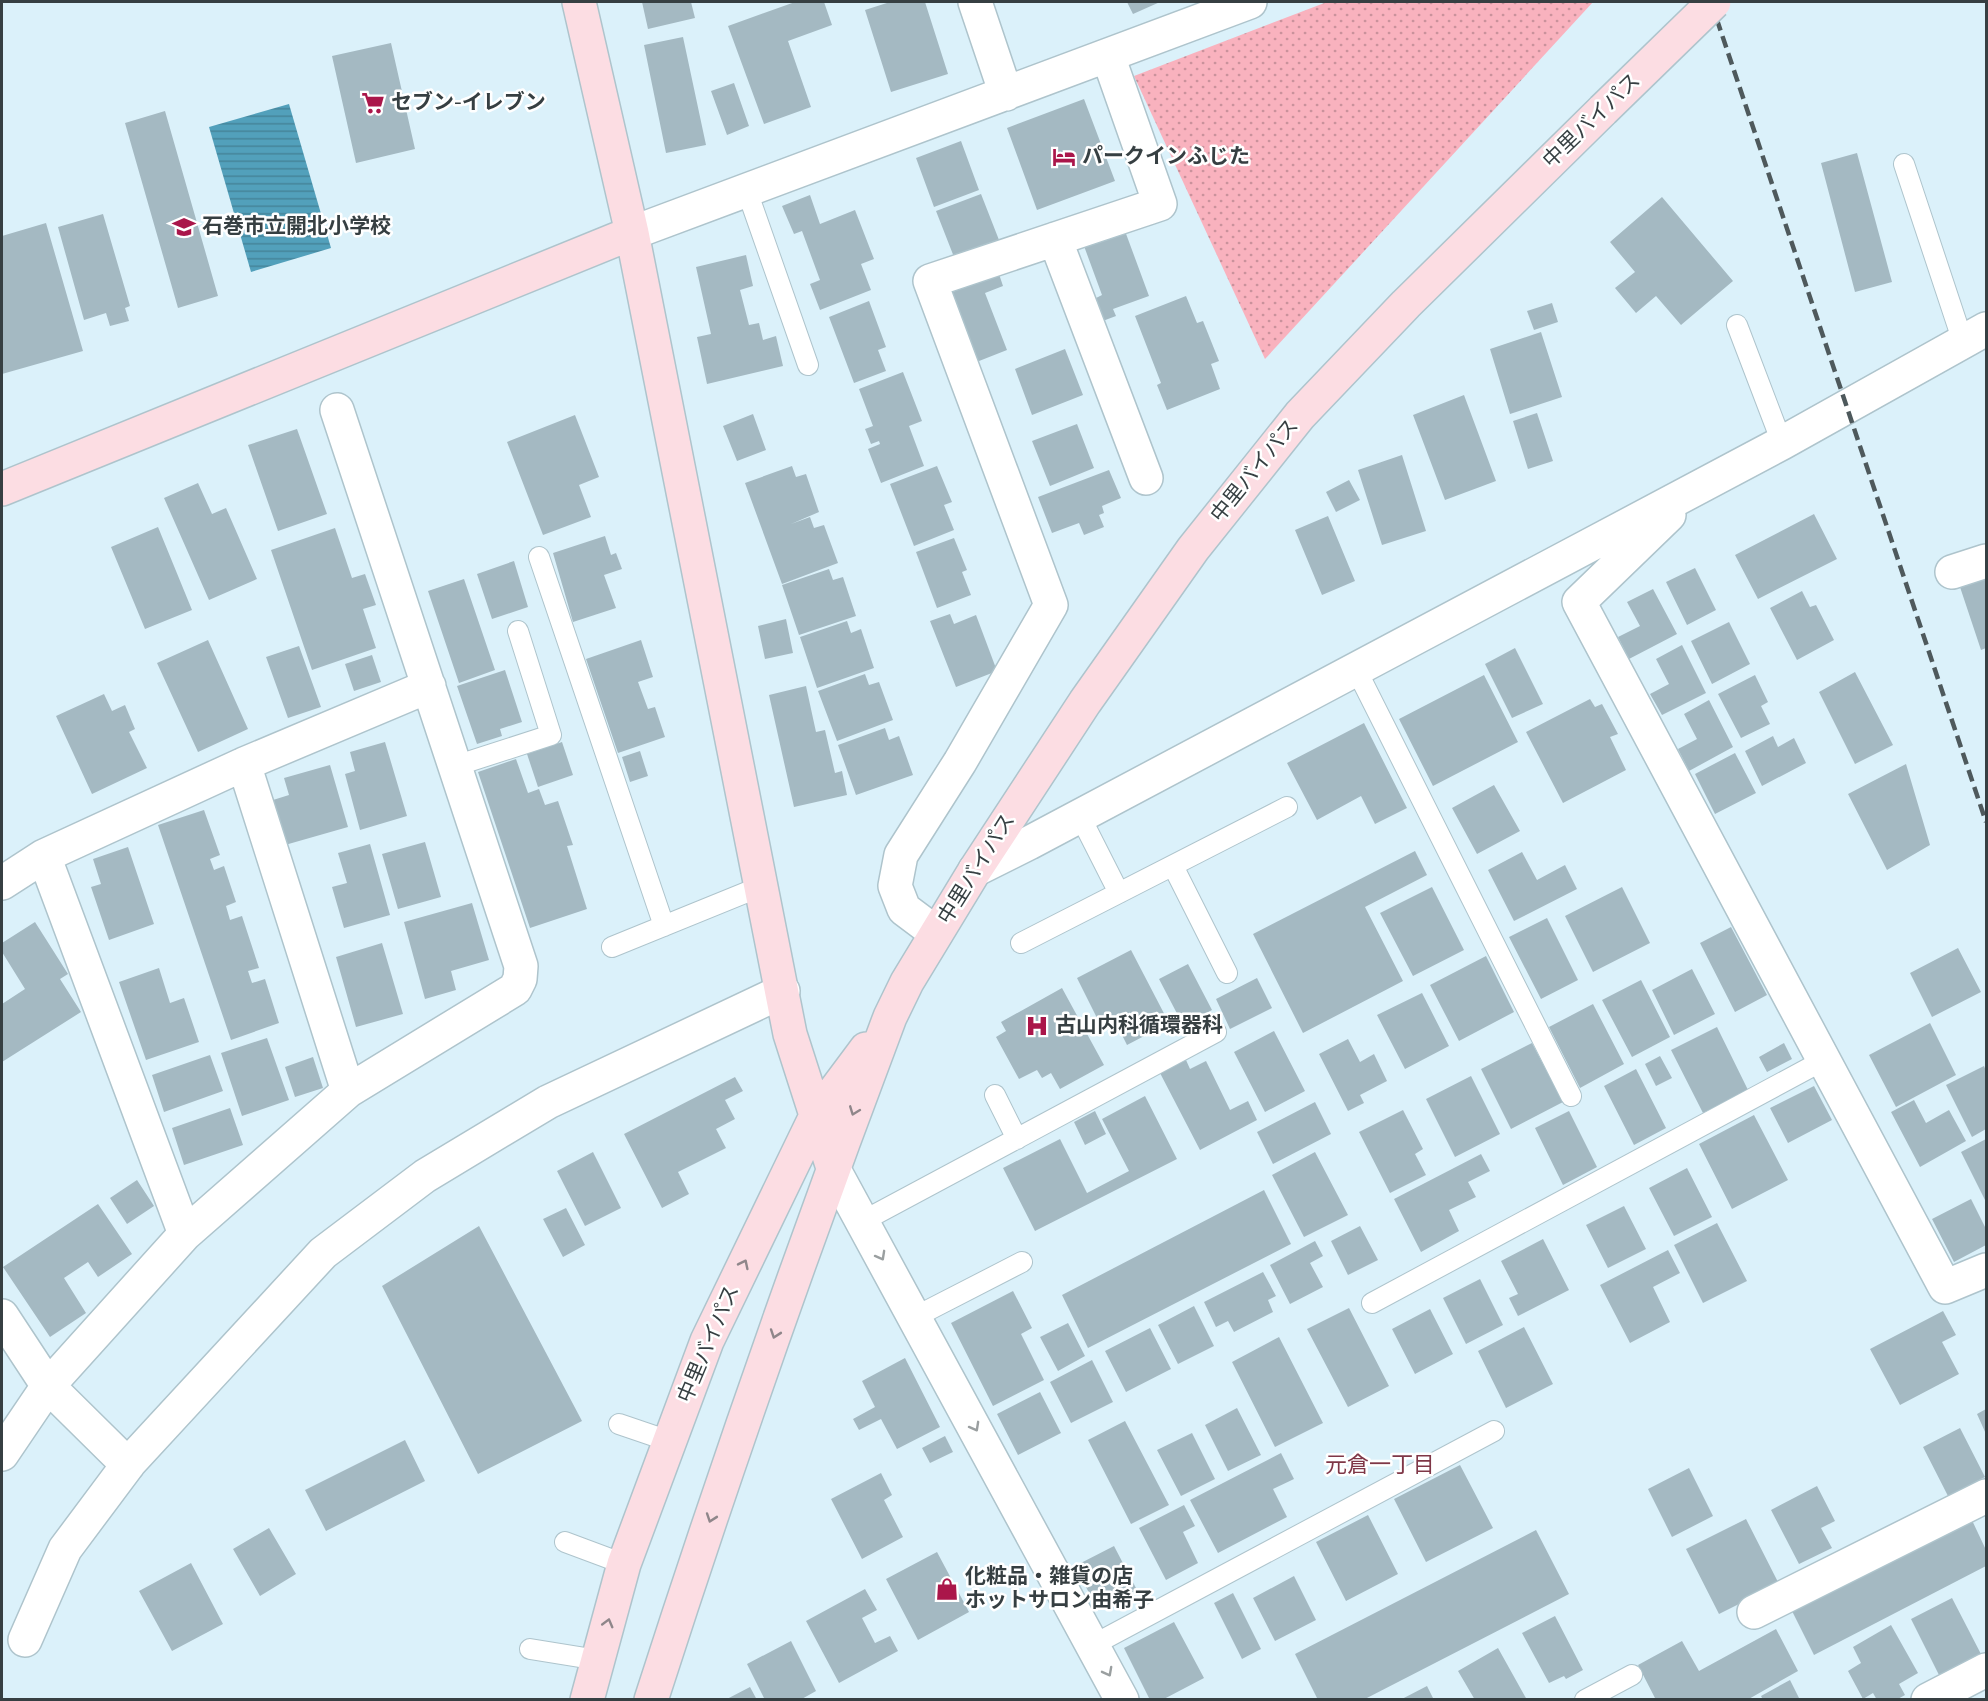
<svg xmlns="http://www.w3.org/2000/svg" width="1988" height="1701" font-family="Spectral,'Noto Sans JP',serif">
<style>
.grass{fill:url(#grass-dots)}
.water{fill:url(#water-rules)}
.building{fill:#a4b9c2}
.lines{fill:none;stroke-linecap:round;stroke-linejoin:round}
.lane-casing{stroke:#aec4cc;stroke-width:22}
.street-casing{stroke:#aec4cc;stroke-width:36}
.secondary-casing{stroke:#aec4cc;stroke-width:36}
.lane{stroke:#fff;stroke-width:20}
.street{stroke:#fff;stroke-width:33}
.secondary{stroke:#fcdde3;stroke-width:33}
.rail{stroke:#4e595c;stroke-width:4.5;stroke-dasharray:12 6;stroke-linecap:butt}
.secondary-bridge-casing{stroke:#aec4cc;stroke-width:36;stroke-linecap:butt}
.secondary-bridge{stroke:#fcdde3;stroke-width:33}
.oneway{stroke:#8f868a}
.oneway2{stroke:#9a9fa0}
.labels{text-anchor:middle;dominant-baseline:central;stroke-width:5;stroke-linejoin:round;paint-order:stroke}
.poi-label{font-size:21px;font-weight:bold;fill:#363f42;stroke:#fff;text-anchor:start}
.street-label{font-size:21px;fill:#363f42;stroke:#fff}
.neighbourhood-label{font-size:22px;fill:#7f3747;stroke:#fff}
</style>
<defs>
<pattern id="grass-dots" width="8" height="8" patternUnits="userSpaceOnUse" patternTransform="scale(1.5)"><rect width="8" height="8" fill="#f9b2be"/><path d="M2 2h.1M6 6h.1" fill="none" stroke="#ca929c" stroke-width="1.8" stroke-linecap="round"/></pattern>
<pattern id="water-rules" width="6" height="5" patternUnits="userSpaceOnUse" patternTransform="scale(1.5)"><rect width="6" height="5" fill="#52a0bb"/><path d="M0 2.5h6" fill="none" stroke="#45849a"/></pattern>
</defs>
<rect width="100%" height="100%" fill="#dbf1fa"/>
<path class="grass" d="M1327,2H1593L1265,359L1134,76Z"/>
<path class="water" d="M289,104L331,248L251,272L209,127Z"/>
<path class="building" d="M642,2H691L695,18L648,29Z
M795,2H824L832,25L788,41L811,107L764,124L728,26Z
M890,2H925L948,74L891,92L865,10Z
M1127,2H1160L1133,14Z
M683,37L706,145L666,153L644,45Z
M391,43L415,149L356,163L332,56Z
M734,83L749,126L727,135L711,91Z
M1084,99L1115,181L1037,210L1007,128Z
M165,111L218,296L178,308L125,123Z
M961,141L979,190L934,207L916,158Z
M1857,153L1892,282L1855,292L1821,163Z
M981,194L999,240L954,257L936,211Z
M810,195L820,224L855,210L874,259L861,264L871,290L820,310L810,284L820,280L802,231L794,234L782,206Z
M1662,197L1733,281L1681,325L1656,296L1636,313L1615,288L1635,272L1610,242Z
M103,214L130,306L125,308L129,321L110,326L106,313L84,320L58,227Z
M46,223L83,351L2,374V236Z
M1125,231L1149,296L1113,309L1116,316L1100,322L1092,300L1102,295L1084,246Z
M746,255L753,286L740,290L749,325L759,323L763,340L776,336L783,366L707,384L697,337L711,334L696,267Z
M999,274L1003,286L985,293L1007,350L974,363L947,294Z
M1186,296L1197,323L1203,321L1219,361L1211,364L1220,389L1167,410L1157,385L1161,383L1135,316Z
M869,301L886,347L878,350L886,371L854,383L829,317Z
M1552,303L1558,322L1534,330L1527,311Z
M1541,332L1562,397L1510,414L1490,349Z
M1065,349L1083,395L1032,415L1015,369Z
M903,372L922,421L909,426L924,466L881,483L868,449L880,444L879,441L871,444L865,429L873,426L859,389Z
M1464,395L1496,481L1445,500L1413,415Z
M1537,413L1553,461L1528,469L1513,421Z
M753,414L766,450L737,461L723,426Z
M575,415L599,477L579,485L591,517L543,535L507,442Z
M1077,424L1094,468L1050,486L1032,441Z
M297,429L327,514L278,531L248,445Z
M1402,455L1426,531L1382,545L1358,470Z
M792,466L796,477L806,474L819,512L791,524L810,517L814,528L824,525L838,563L782,584L745,483Z
M937,466L952,502L944,505L954,530L914,546L890,484Z
M1109,470L1121,498L1102,506L1104,513L1099,515L1104,527L1084,535L1079,523L1052,533L1038,497Z
M1349,480L1360,500L1336,512L1326,492Z
M198,483L212,514L226,508L257,579L209,600L164,498Z
M1814,514L1837,559L1758,599L1735,555Z
M1328,516L1355,581L1322,595L1295,530Z
M158,527L192,610L145,629L111,547Z
M335,528L352,578L365,574L376,605L363,609L376,648L312,670L271,550Z
M605,536L611,555L616,553L622,569L604,575L616,608L573,622L553,553Z
M954,538L967,570L962,572L971,595L937,608L916,552Z
M514,561L528,607L492,619L477,574Z
M1695,568L1716,610L1687,625L1666,582Z
M829,569L833,580L843,577L856,616L799,635L782,585Z
M1983,569L1986,580V648L1981,650L1957,578Z
M464,579L495,670L459,683L428,591Z
M1653,589L1677,634L1629,659L1618,637L1640,626L1627,602Z
M1802,591L1810,607L1816,605L1834,640L1797,660L1770,608Z
M950,614L954,624L976,615L997,671L956,687L930,621Z
M786,619L793,653L765,659L758,626Z
M847,621L851,633L861,629L874,668L817,688L800,637Z
M1729,622L1750,664L1712,684L1691,641Z
M208,640L248,729L198,752L157,663Z
M641,640L653,677L638,682L648,709L655,707L665,737L618,753L586,659Z
M1682,645L1706,693L1662,715L1650,694L1669,684L1656,659Z
M299,646L321,707L288,718L266,657Z
M1515,648L1543,704L1512,718L1485,664Z
M372,655L381,682L354,691L345,664Z
M505,670L522,722L500,729L502,736L477,744L457,686Z
M1855,672L1893,745L1855,764L1819,692Z
M865,674L869,685L879,682L893,720L837,741L818,691Z
M1484,675L1518,742L1433,786L1399,719Z
M1755,675L1768,702L1761,706L1770,724L1741,738L1718,694Z
M806,686L816,732L825,730L835,773L842,771L847,795L794,807L769,695Z
M104,694L112,711L125,705L135,729L129,732L147,768L92,794L56,716Z
M1590,699L1595,707L1602,704L1618,734L1610,737L1626,770L1563,803L1526,732Z
M1709,700L1733,747L1689,771L1678,749L1697,739L1684,714Z
M1364,723L1407,808L1375,824L1361,796L1317,820L1287,763Z
M885,728L889,740L899,736L913,775L856,795L838,745Z
M1773,736L1778,747L1794,738L1806,763L1762,786L1745,751Z
M385,742L407,816L360,830L345,774L355,771L350,752Z
M562,742L573,775L538,787L527,754Z
M640,751L648,776L630,782L622,757Z
M1735,753L1756,793L1715,814L1695,774Z
M516,759L528,793L539,789L545,805L558,801L573,845L567,846L587,909L530,928L478,772Z
M1906,764L1930,845L1887,870L1848,794Z
M330,765L348,827L285,845L273,800L289,795L284,778Z
M1494,785L1520,831L1477,854L1452,808Z
M204,810L220,855L210,859L214,870L224,866L236,902L226,906L230,920L242,916L259,968L248,971L252,983L265,979L279,1023L231,1040L158,825Z
M425,842L441,897L398,909L382,854Z
M370,844L390,915L344,928L332,887L347,883L338,853Z
M128,847L154,924L109,940L91,887L101,884L93,859Z
M1415,851L1427,875L1365,907L1403,981L1303,1033L1253,934Z
M1522,852L1537,880L1565,865L1577,889L1514,921L1488,870Z
M1432,887L1464,950L1413,976L1380,913Z
M1622,887L1650,943L1593,972L1565,916Z
M472,903L489,960L451,971L456,990L425,999L404,922Z
M1547,918L1578,980L1541,999L1509,937Z
M35,922L68,974L60,979L81,1012L2,1062V1004L25,989L2,952V943Z
M1731,927L1767,995L1735,1012L1700,943Z
M382,943L403,1014L356,1027L336,957Z
M1958,948L1981,992L1932,1017L1910,973Z
M1131,950L1169,1023L1127,1045L1116,1023L1103,1030L1077,978Z
M1486,956L1514,1012L1459,1041L1430,985Z
M1188,964L1212,1010L1183,1025L1159,979Z
M159,968L170,1003L184,998L199,1042L146,1060L119,982Z
M1692,969L1715,1014L1674,1035L1652,990Z
M1257,978L1272,1008L1230,1029L1216,999Z
M1641,980L1670,1037L1632,1057L1602,1000Z
M1062,988L1104,1065L1060,1089L1051,1073L1042,1078L1037,1070L1019,1079L996,1037L1006,1031L1001,1022Z
M1422,993L1449,1046L1405,1069L1377,1015Z
M1593,1004L1624,1064L1580,1088L1549,1027Z
M1930,1023L1956,1075L1896,1107L1869,1055Z
M1717,1027L1748,1090L1703,1113L1671,1050Z
M1274,1031L1305,1091L1265,1112L1234,1052Z
M267,1038L289,1100L242,1116L221,1053Z
M1348,1039L1360,1062L1374,1054L1387,1081L1360,1095L1364,1103L1348,1111L1319,1054Z
M1532,1043L1563,1102L1511,1129L1481,1069Z
M1784,1043L1792,1059L1767,1072L1759,1057Z
M210,1055L223,1091L164,1112L152,1075Z
M1660,1056L1672,1078L1656,1086L1645,1064Z
M313,1057L323,1088L295,1097L285,1067Z
M1186,1060L1190,1069L1206,1061L1230,1110L1248,1101L1257,1120L1200,1150L1160,1073Z
M1984,1066L1986,1071V1129L1972,1137L1946,1085Z
M1636,1069L1666,1128L1634,1145L1604,1086Z
M1471,1076L1500,1134L1455,1157L1426,1099Z
M735,1077L743,1091L725,1100L735,1119L716,1129L726,1148L678,1172L689,1194L662,1208L624,1134Z
M1814,1086L1832,1120L1788,1143L1770,1108Z
M1145,1096L1177,1159L1035,1231L1003,1168L1060,1139L1087,1193L1129,1171L1102,1119Z
M1914,1100L1926,1123L1949,1110L1966,1141L1920,1167L1891,1112Z
M1315,1102L1331,1134L1273,1164L1257,1132Z
M230,1108L243,1145L184,1165L172,1128Z
M1403,1110L1423,1149L1415,1154L1426,1175L1390,1193L1359,1132Z
M1095,1111L1106,1134L1085,1145L1074,1122Z
M1569,1111L1597,1167L1563,1185L1535,1128Z
M1754,1115L1788,1180L1732,1209L1699,1144Z
M1986,1139V1202L1961,1152Z
M593,1152L621,1208L585,1226L557,1171Z
M1315,1152L1348,1215L1304,1237L1272,1175Z
M1481,1154L1490,1171L1468,1182L1476,1197L1449,1210L1459,1231L1421,1252L1394,1199Z
M1687,1168L1712,1217L1674,1236L1649,1188Z
M137,1180L154,1206L127,1224L110,1198Z
M1264,1190L1291,1244L1088,1348L1062,1295Z
M1971,1199L1986,1229V1245L1954,1262L1932,1219Z
M98,1204L132,1254L98,1277L88,1262L64,1278L86,1313L50,1337L3,1267Z
M1624,1206L1646,1249L1608,1268L1586,1225Z
M566,1208L585,1245L563,1257L543,1219Z
M1717,1223L1747,1281L1703,1303L1674,1245Z
M479,1226L582,1421L478,1474L382,1286Z
M1360,1226L1378,1260L1348,1275L1331,1241Z
M1543,1239L1569,1290L1518,1316L1509,1298L1518,1294L1501,1261Z
M1315,1241L1323,1256L1310,1263L1323,1287L1290,1304L1270,1265Z
M1668,1250L1680,1273L1653,1287L1670,1322L1630,1343L1600,1285Z
M1263,1272L1276,1296L1268,1300L1273,1312L1234,1332L1228,1321L1216,1327L1204,1302Z
M1480,1279L1503,1325L1466,1344L1443,1298Z
M1013,1291L1032,1328L1021,1334L1044,1380L993,1406L951,1323Z
M1194,1306L1214,1346L1178,1364L1158,1325Z
M1349,1308L1389,1386L1348,1407L1307,1329Z
M1430,1309L1453,1354L1415,1374L1392,1329Z
M1943,1311L1956,1335L1942,1342L1959,1374L1900,1405L1870,1349Z
M1068,1323L1085,1356L1058,1371L1040,1337Z
M1524,1327L1553,1384L1506,1408L1478,1351Z
M1150,1328L1171,1369L1126,1392L1105,1351Z
M1279,1337L1323,1423L1275,1447L1232,1362Z
M905,1358L940,1427L897,1449L881,1419L859,1430L853,1419L875,1407L862,1381Z
M1092,1360L1113,1402L1071,1423L1050,1382Z
M1040,1392L1061,1433L1018,1455L997,1414Z
M1237,1408L1261,1455L1228,1471L1205,1425Z
M1986,1409V1434L1977,1414Z
M1125,1421L1169,1505L1131,1524L1088,1440Z
M1960,1428L1985,1477L1948,1496L1923,1447Z
M1192,1433L1215,1479L1181,1496L1157,1450Z
M945,1436L953,1452L930,1463L922,1448Z
M405,1440L425,1481L326,1531L305,1490Z
M1281,1453L1294,1479L1273,1489L1287,1517L1218,1553L1190,1500Z
M1460,1465L1493,1528L1426,1562L1394,1499Z
M1689,1468L1713,1516L1672,1537L1648,1489Z
M881,1473L892,1495L884,1500L903,1537L862,1559L831,1499Z
M1817,1486L1835,1521L1821,1528L1832,1548L1799,1564L1771,1510Z
M1184,1505L1195,1526L1183,1532L1198,1563L1166,1580L1139,1528Z
M1368,1515L1398,1574L1346,1601L1316,1542Z
M1970,1516L1986,1550V1566L1814,1655L1791,1609Z
M1746,1519L1779,1584L1719,1614L1686,1549Z
M269,1528L296,1574L260,1596L233,1549Z
M1536,1530L1569,1594L1363,1700H1318L1295,1654Z
M1114,1546L1137,1590L1098,1610L1075,1566Z
M937,1552L969,1612L918,1640L886,1579Z
M191,1563L223,1624L172,1651L139,1591Z
M1294,1576L1316,1620L1275,1641L1253,1598Z
M865,1589L877,1610L862,1618L875,1643L890,1636L898,1651L839,1683L806,1621Z
M1233,1593L1261,1649L1242,1659L1214,1603Z
M1952,1598L1982,1656L1940,1677L1911,1619Z
M1555,1616L1583,1670L1566,1679L1564,1676L1549,1683L1522,1633Z
M1174,1622L1204,1678L1162,1700H1150L1124,1648Z
M1891,1625L1918,1673L1899,1684L1905,1695L1896,1700H1877L1873,1693L1863,1699L1848,1671L1861,1663L1853,1647Z
M1776,1629L1798,1671L1747,1700H1656L1638,1665L1682,1641L1699,1671Z
M791,1641L816,1691L800,1700H765L747,1664Z
M1498,1648L1527,1700H1475L1458,1671Z
M1790,1680L1800,1700H1763L1761,1696Z
M1427,1686L1434,1700H1400Z
M750,1687L757,1700H725Z"/>
<g class="lines">
<g class="lane-casing">
<path id="lane" d="M1904,164L1963,342
M747,191L808,365
M1737,325L1782,443
M539,557L664,926
M1356,669L1571,1096
M455,766L551,735L518,631
M1080,816L1119,893
M1173,866L1227,973
M1021,943L1287,807
M612,947L762,886
M995,1095L1017,1139
M863,1221L1216,1032
M1372,1303L1824,1060
M915,1317L1022,1262
M619,1424L669,1441
M565,1542L624,1564
M1093,1645L1494,1431
M530,1649L598,1660
M1585,1700L1632,1675"/>
</g>
<g class="street-casing">
<path id="street" d="M975,2L1006,94
M632,233L1250,2
M1055,239L1146,478
M1669,515L1579,602L1945,1287L1986,1270
M1952,572L1986,561
M244,764L348,1091
M44,856L185,1234
M975,870L1029,843L1782,443L1986,329
M2,883L44,856L244,764L429,686
M936,933L904,909L895,886L901,855L960,762L1051,605L930,281L1160,204L1108,56
M833,1168L1122,1700
M2,1316L48,1386L128,1465
M2,1454L48,1386L185,1234L348,1091L515,989L520,979L521,966L337,410
M1754,1612L1986,1496
M25,1640L65,1549L130,1462L323,1253L425,1176L548,1102L783,991
M1928,1700L1986,1670"/>
</g>
<g class="secondary-casing">
<path id="secondary" d="M579,2L632,233L790,1034L833,1168
M2,489L632,233
M587,1700L624,1564L707,1341L816,1116L866,1049
M651,1700C725,1470 805,1242 890,1017L907,982L975,870L1085,702L1193,549L1300,415L1406,304L1603,110"/>
</g>
<use href="#lane" class="lane"/>
<use href="#street" class="street"/>
<use href="#secondary" class="secondary"/>
<path class="rail" d="M1711,2L1986,822"/>
<g class="secondary-bridge-casing">
<path id="secondary-bridge" d="M1603,110L1714,2"/>
</g>
<use href="#secondary-bridge" class="secondary-bridge"/>
</g>
<defs><path id="oneway-chevron" d="M-2-3.5L2.5 0L-2 3.5" fill="none" stroke-width="1.6" stroke-linecap="round" stroke-linejoin="round" transform="scale(1.5)"/></defs>
<g class="oneway">
<use href="#oneway-chevron" transform="translate(854 1111) rotate(111)"/>
<use href="#oneway-chevron" transform="translate(744 1264) rotate(-64)"/>
<use href="#oneway-chevron" transform="translate(775 1334) rotate(109)"/>
<use href="#oneway-chevron" transform="translate(711 1518) rotate(109)"/>
<use href="#oneway-chevron" transform="translate(608 1623) rotate(-75)"/>
</g>
<g class="oneway2">
<use href="#oneway-chevron" transform="translate(881 1256) rotate(61)"/>
<use href="#oneway-chevron" transform="translate(975 1427) rotate(61)"/>
<use href="#oneway-chevron" transform="translate(1108 1672) rotate(62)"/>
</g>
<defs>
<g id="supermarket-bare" transform="scale(1.8)"><path d="M-6-5.5h2.5l.6 2H6L4.5 2H-2.5L-4.4-4H-6ZM-1.5 3.2a1.3 1.3 0 1 0 .1 0ZM3 3.2a1.3 1.3 0 1 0 .1 0Z" fill="#aa164a" stroke="#fff" stroke-width="2.5" paint-order="stroke"/></g>
<g id="hotel-bare" transform="scale(1.8)"><path d="M-6-4.5h1.5V1H6V5H4.5V3h-9V5H-6ZM-4 0a1.8 1.8 0 1 1 3.6 0ZM.5 0V-2.5h3Q6-2.5 6 0Z" fill="#aa164a" stroke="#fff" stroke-width="2.5" paint-order="stroke"/></g>
<g id="school-bare" transform="scale(1.8)"><path d="M0-5L7-2L0 1L-7-2ZM-4 1L0 2.5L4 1V4Q0 6-4 4Z" fill="#aa164a" stroke="#fff" stroke-width="2.5" paint-order="stroke"/></g>
<g id="hospital-bare" transform="scale(1.8)"><path d="M-5-5h3v3.5h4V-5h3V5h-3V1.5h-4V5h-3Z" fill="#aa164a" stroke="#fff" stroke-width="2.5" paint-order="stroke"/></g>
<g id="shop-bare" transform="scale(1.8)"><path d="M-5-2.5h2.3a2.7 3.5 0 0 1 5.4 0H5L5.5 6h-11ZM-1.5-2.5h3a1.5 2.3 0 0 0-3 0Z" fill="#aa164a" stroke="#fff" stroke-width="2.5" paint-order="stroke"/></g>
</defs>
<g fill-rule="evenodd">
<use href="#supermarket-bare" x="373" y="103"/>
<use href="#hotel-bare" x="1064" y="157"/>
<use href="#school-bare" x="184" y="227"/>
<use href="#hospital-bare" x="1037" y="1026"/>
<use href="#shop-bare" x="947" y="1589"/>
</g>
<g class="labels">
<g class="poi-label">
<text x="391" y="103">セブン-イレブン</text>
<text x="1082" y="157">パークインふじた</text>
<text x="202" y="227">石巻市立開北小学校</text>
<text x="1055" y="1026">古山内科循環器科</text>
<text x="965" y="1577">化粧品・雑貨の店<tspan x="965" dy="24">ホットサロン由希子</tspan></text>
</g>
<g class="street-label">
<text transform="translate(1592 121) rotate(-44)">中里バイパス</text>
<text transform="translate(1255 471) rotate(-51)">中里バイパス</text>
<text transform="translate(977 869) rotate(-58)">中里バイパス</text>
<text transform="translate(709 1344) rotate(-67)">中里バイパス</text>
</g>
<g class="neighbourhood-label">
<text x="1380" y="1465">元倉一丁目</text>
</g>
</g>
<rect width="1988" height="1701" fill="none" stroke="#363f42" stroke-width="6"/>
</svg>
